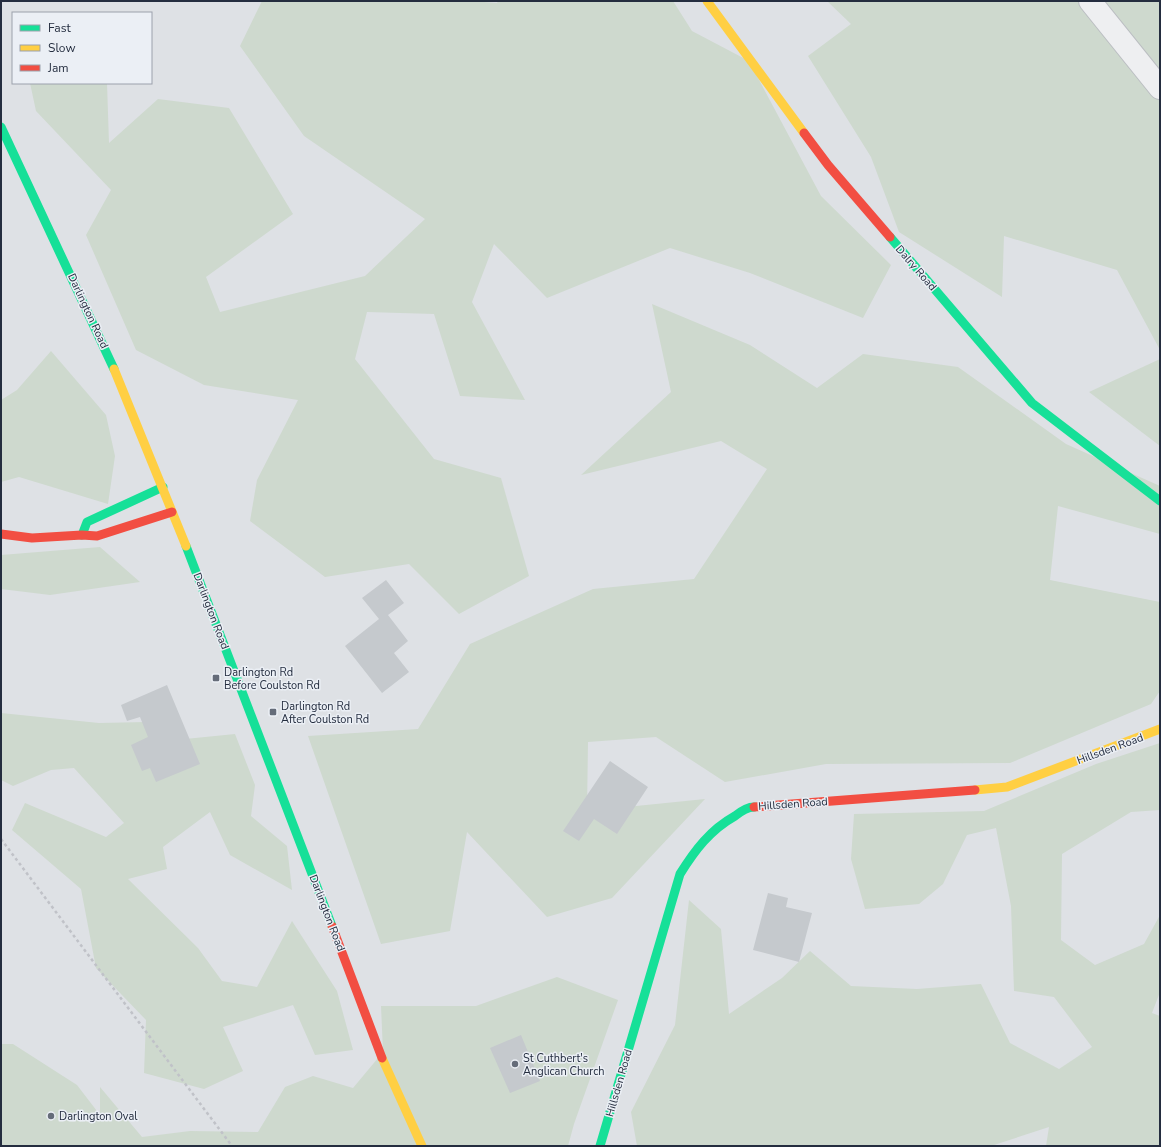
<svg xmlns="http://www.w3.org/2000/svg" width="1161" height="1147" font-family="'Nunito Sans',sans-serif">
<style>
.green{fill:#ced9ce}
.building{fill:#c5c9cd}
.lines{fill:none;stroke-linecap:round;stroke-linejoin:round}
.street-casing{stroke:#bbbec2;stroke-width:24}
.path{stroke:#c0c2c8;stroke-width:2.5;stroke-dasharray:3 3;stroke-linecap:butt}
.street{stroke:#eeeff1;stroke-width:22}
.fast{stroke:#16e098;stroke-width:9}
.slow{stroke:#ffcf43;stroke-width:9}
.jam{stroke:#f24e42;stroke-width:9}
.poi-dot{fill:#656c79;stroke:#ebeff5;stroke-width:1.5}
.labels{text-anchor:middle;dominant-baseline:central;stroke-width:3;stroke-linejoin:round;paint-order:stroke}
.street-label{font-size:11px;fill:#242d3f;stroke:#ebeff5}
.poi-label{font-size:11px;fill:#242d3f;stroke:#ebeff5;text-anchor:start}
</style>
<rect width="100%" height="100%" fill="#dee1e5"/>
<path class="green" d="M262,1H471L497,3L498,1H673L692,31L749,61L821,196L891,265L863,318L750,273L670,248L547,298L494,244L472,302L525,400L460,396L434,314L367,312L355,359L434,459L501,478L529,576L459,614L409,564L325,577L250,521L257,480L298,400L204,385L136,350L86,235L111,190L36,111L30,83H107L109,143L158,99L229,108L293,214L206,277L220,312L365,276L425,219L304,136L240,46Z
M827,1H1160V350L1117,270L1004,236L1002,297L899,232L871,157L808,56L851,24Z
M652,304L750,345L817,388L863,354L958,367L1066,444L1160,486V534L1058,506L1050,580L1160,602V691L1151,704L1010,763L826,764L725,782L656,737L588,742L587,811L705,799L612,898L547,917L467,832L450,931L381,944L308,736L418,729L470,644L593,589L694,579L767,469L721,441L581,475L671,392Z
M51,351L106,415L115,456L108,504L19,477L1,482V400L17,390Z
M1160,359V446L1089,392Z
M100,547L140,582L50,595L1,589V555Z
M1,713L99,723L146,722L175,740L235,734L255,785L251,816L287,846L292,890L230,855L210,812L163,847L167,869L128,879L198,948L222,981L257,987L292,921L337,991L353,1050L315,1055L293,1005L223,1027L243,1071L204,1089L144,1073L146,1020L96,968L81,889L12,830L25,803L106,837L124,823L74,768L51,770L13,786L1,780Z
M1160,743V810L1131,812L1062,854L1061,940L1095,965L1144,944L1160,915V992L1152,1013L1160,1016V1146H1046L1049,1127L991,1146H637L631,1112L675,1025L689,900L721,929L729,1014L782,978L810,951L851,986L917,989L981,984L1010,1043L1059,1069L1092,1047L1054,997L1014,991L1011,906L996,828L967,835L943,884L919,904L865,909L851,859L854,814L984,811L1096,764Z
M557,977L618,1000L574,1124L568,1146H1V1044H13L77,1085L100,1115V1087L142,1137L190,1131L258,1132L285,1087L313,1076L353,1088L383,1052L381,1006H476Z"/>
<path class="building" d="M386,580L404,603L388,615L408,641L394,653L409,672L382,693L345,646L379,619L362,598Z
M167,685L200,764L156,782L150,768L142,771L131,745L148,737L140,717L127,721L121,705Z
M610,761L648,787L617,834L594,819L579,841L563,831Z
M768,893L788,898L786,907L812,913L799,962L753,950Z
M521,1035L540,1081L510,1093L490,1048Z"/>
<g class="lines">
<g class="street-casing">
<path id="street" d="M1090,1L1160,88"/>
</g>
<path class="path" d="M1,839L232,1146"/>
<use href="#street" class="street"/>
<path class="fast" d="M1,127L114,369
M890,237L1032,403L1160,501
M82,535L87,522L163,487
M186,546L332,926
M600,1146L680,874C695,850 710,830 735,816C740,812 747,807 754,807"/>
<path class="slow" d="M707,1L804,133
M114,369L186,546
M975,790L1007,787L1160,729
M382,1058L422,1146"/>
<path class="jam" d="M804,133L828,165L890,237
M1,534L32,538L82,535L97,536L172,512
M754,807L975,790
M332,926L382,1058"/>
</g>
<g class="poi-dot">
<rect x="212" y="674" width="8" height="8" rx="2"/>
<rect x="269" y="708" width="8" height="8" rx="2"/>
<circle cx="515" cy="1064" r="4"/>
<circle cx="51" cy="1116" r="4"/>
</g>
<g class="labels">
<g class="street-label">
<text transform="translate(916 268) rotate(49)">Dalry Road</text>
<text transform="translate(88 311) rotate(65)">Darlington Road</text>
<text transform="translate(211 611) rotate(69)">Darlington Road</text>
<text transform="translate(1110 749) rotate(-20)">Hillsden Road</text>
<text transform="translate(793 804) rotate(-4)">Hillsden Road</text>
<text transform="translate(327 913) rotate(69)">Darlington Road</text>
<text transform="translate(619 1083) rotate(-74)">Hillsden Road</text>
</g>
<g class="poi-label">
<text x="224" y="672">Darlington Rd<tspan x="224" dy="13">Before Coulston Rd</tspan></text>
<text x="281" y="706">Darlington Rd<tspan x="281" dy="13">After Coulston Rd</tspan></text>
<text x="523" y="1058">St Cuthbert's<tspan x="523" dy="13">Anglican Church</tspan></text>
<text x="59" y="1116">Darlington Oval</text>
</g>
</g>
<rect width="1161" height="1147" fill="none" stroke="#242d3f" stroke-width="4"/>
<rect x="12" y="12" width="140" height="72" fill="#ebeff5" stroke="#9ba1ac"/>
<rect x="20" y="25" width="20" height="6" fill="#16e098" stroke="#9ba1ac"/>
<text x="48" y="32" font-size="12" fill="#242d3f">Fast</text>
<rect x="20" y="45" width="20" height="6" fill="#ffcf43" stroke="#9ba1ac"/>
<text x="48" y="52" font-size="12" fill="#242d3f">Slow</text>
<rect x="20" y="65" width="20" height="6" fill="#f24e42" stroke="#9ba1ac"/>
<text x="48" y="72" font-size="12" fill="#242d3f">Jam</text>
</svg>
